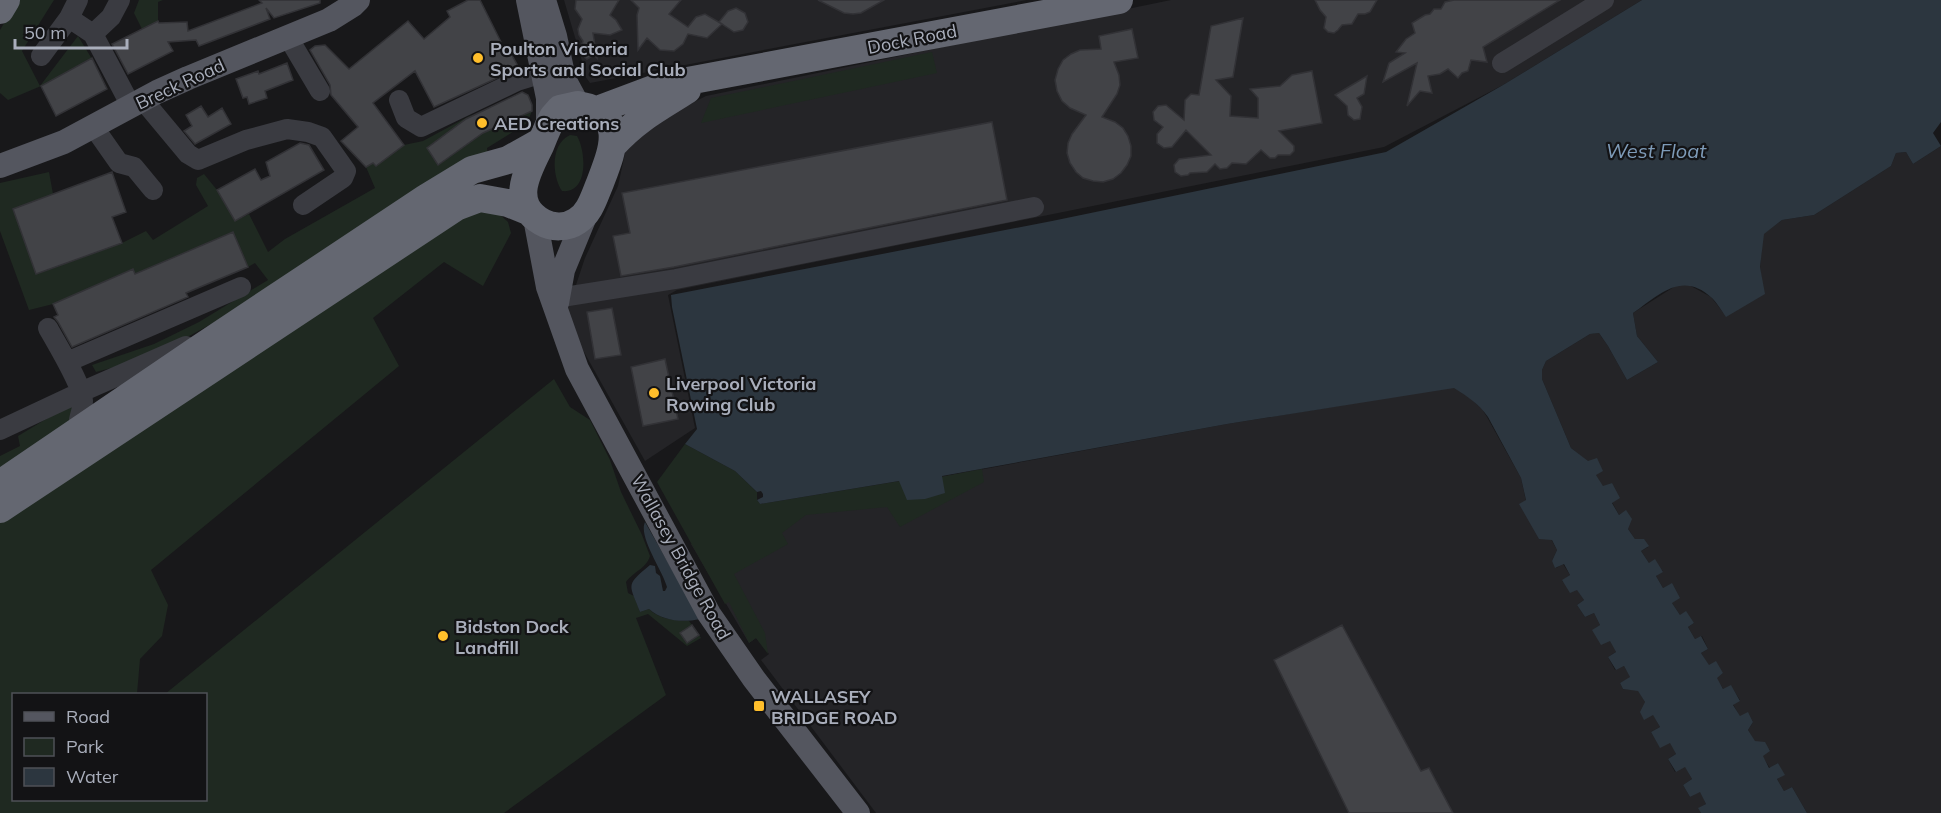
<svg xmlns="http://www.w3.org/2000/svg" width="1941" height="813" font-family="Mulish,sans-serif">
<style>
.built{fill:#242427}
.green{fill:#1f2921}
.water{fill:#2c363f}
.building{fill:#424347;stroke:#323236;stroke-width:1.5}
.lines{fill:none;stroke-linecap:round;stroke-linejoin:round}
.minor{stroke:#3a3b41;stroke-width:20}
.major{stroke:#54565f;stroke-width:24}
.highway{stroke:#646771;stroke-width:28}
.poi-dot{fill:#ffbe2b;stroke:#131315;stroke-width:2}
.labels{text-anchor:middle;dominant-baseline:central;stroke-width:4.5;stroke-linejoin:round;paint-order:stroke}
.street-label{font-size:18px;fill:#a9aebb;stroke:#131315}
.poi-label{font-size:18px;font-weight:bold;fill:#a9aebb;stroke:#131315;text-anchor:start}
.water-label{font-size:20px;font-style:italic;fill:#7e9bb8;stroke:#131315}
</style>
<rect width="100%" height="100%" fill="#18181a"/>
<path class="built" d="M564,0H1027L590,83L583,73L582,61Z
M1171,0H1642L1503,85L1384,147L677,290L668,295L695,428L645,461L565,318L585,258L618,186L626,149L653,123L706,96Z
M1941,146V813H1807L1792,787L1784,791L1777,779L1784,775L1778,763L1770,768L1762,756L1770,750L1755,742L1748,730L1753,722L1748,713L1740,717L1733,704L1740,700L1731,686L1724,690L1716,678L1723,673L1709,666L1701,653L1708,649L1702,636L1695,639L1688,627L1694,623L1680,615L1672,603L1671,584L1663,588L1656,576L1663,571L1649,563L1641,551L1648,547L1635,539L1628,529L1626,511L1619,515L1612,502V483L1603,487L1588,462L1571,448L1542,379V370L1546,361L1590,334L1599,333L1608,346L1627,380L1658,362L1637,336L1633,313L1677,285H1689L1711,297L1726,316L1764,294L1760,268L1763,234L1782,220L1814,215L1891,166L1896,153L1906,152L1913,164Z
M1454,387L1467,395L1482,409L1487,417L1521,478L1526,501L1520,504L1539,538L1551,539L1557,550L1552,561L1556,568L1563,564L1570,575L1562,581L1577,589L1584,600L1577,605L1585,617L1594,613L1600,625L1593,630L1610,640L1616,652L1608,657L1615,670L1624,666L1631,678L1620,683L1623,689L1638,690L1645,702L1644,719L1653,714L1660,727L1651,732L1660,747L1670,742L1676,754L1668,759L1675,772L1685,766L1692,779L1683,785L1690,797L1700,791L1706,804L1699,808L1701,813H876L761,660L769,654L756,638L749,643L691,544L941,477L1227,424Z"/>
<path class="green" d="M18,0H54L22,51L40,86L78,36L92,59L41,86L8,100L0,93V30Z
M139,0H163L158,2V21L142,29L134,13Z
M932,52L937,73L701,123L711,98Z
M532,111L527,123L487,148L488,157L275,289L149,358L96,372L92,365L154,344L199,322L268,280L255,263L248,267L233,232L135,274L133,270L53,304L29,310L0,231V183L49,172L53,194L13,209L37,274L122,243L146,231L153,240L208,206L196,185L197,178L204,174L217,190L235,221L249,214L268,252L285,239L375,188L366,167L404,145L423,141L473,114L427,148L438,165L483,133Z
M570,135L577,136C586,151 589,194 562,191C552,176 550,144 570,135Z
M470,209L496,211L508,222L511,233L483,286L444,262L373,318L399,366L151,570L168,605L162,636L140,659L137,694H14V800H206V694H165L554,379L570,407L590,420L610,460L621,492L642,535L650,556C646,569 634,571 626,582L628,593L634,596L640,612L649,609C659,619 675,621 689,621L692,625L680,633L687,643L699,635L701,638L687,646L648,614L636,618L666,695L504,813H0V519Z
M76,401L66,430L0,472V456L20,446L18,436Z
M685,444L735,471L757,492V500L760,504L900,481L941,477L982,469L984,482L900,527L887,507L806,515L782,533L788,544L734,574L765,633L768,654L756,638L749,643L729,602L725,604L657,482Z"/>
<path class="water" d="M1642,0H1941V122L1933,133L1941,146L1913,164L1906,152L1896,153L1891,166L1814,215L1782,220L1764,234L1760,267L1765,294L1726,317C1722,311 1717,303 1712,298C1682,270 1659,295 1633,313L1637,336L1658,362L1627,380L1608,346L1599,333L1590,334L1546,361L1542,370V379L1571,448L1588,461L1597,458L1603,471L1596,475L1603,486L1612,483L1620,498L1612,503L1619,515L1626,510L1632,519L1628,529L1635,539H1644L1649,546L1641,551L1649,563L1655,559L1663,572L1656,576L1663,588L1672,583L1680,598L1672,603L1680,615L1686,611L1694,623L1688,627L1695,639L1701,636L1708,649L1701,653L1709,665L1716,661L1723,673L1717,678L1723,689L1731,685L1740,701L1733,705L1740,716L1748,712L1753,722L1748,730L1755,741L1765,742L1770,751L1763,756L1769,768L1778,763L1785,775L1777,779L1784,791L1792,787L1807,813H1701L1698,808L1706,804L1700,792L1690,797L1683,785L1692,779L1685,767L1676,772L1668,759L1676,754L1670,743L1660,748L1651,732L1660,727L1653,715L1644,720L1640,712L1645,702L1638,691L1623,689L1620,683L1630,677L1624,666L1616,670L1608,657L1616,652L1610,641L1601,645L1592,630L1600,625L1594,613L1585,617L1577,605L1584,600L1577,590L1570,593L1562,580L1570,575L1564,564L1555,568L1552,561L1557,550L1552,540L1539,539L1519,504L1526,500L1521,478L1488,417C1478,403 1468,397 1454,388L1227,424L942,476L945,493L925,499L907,500L899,481L760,504L757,500L763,497V494L761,491L757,492L735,471L685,444L697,429L672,307L671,295L1052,221L1386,152L1503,85Z
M645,522L700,619C682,623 663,621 649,609L640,612C629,583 625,586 650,565L655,566L656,573L660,576L663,591H665L667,587C663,571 638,537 645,522Z"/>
<path class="building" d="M259,0H320V3L274,18L266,8L270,19L199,46L196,40L168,42L173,51L128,74L112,44L158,21L159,23L187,22L188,31L262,3Z
M468,0H480L505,50L508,48L519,68L434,107L415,71L373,103L404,145L376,166L373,163L366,167L341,141L358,127L331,95L330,85L310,50L315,46L325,45L349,69L408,21L424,39L450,17L447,11Z
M576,0H619L610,15L616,20L622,30L610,35L593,33L597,58L594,55L587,59L581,54L580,49L583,41L579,35L578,29L582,19L575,9Z
M631,0H681L669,14L688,27L696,17L705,14L722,24L707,38L688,34L683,44L674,51L660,50L647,38L638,50L637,15L639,8Z
M818,0H884L861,13L853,14L844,13Z
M1315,0H1377L1370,12L1365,14H1358L1352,24L1342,25L1338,30L1334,33L1328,32L1324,28L1326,17L1320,10Z
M1454,0H1560L1483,47L1487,62L1471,60L1468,71L1462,73L1458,78L1448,69L1440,74L1428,76L1432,93L1420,91L1407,106L1417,63L1383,82L1389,63L1405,53L1396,52L1406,39L1415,33L1412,23L1425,15L1430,14L1434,9H1441L1445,2Z
M736,8L745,13L748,22L743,30L734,32L719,22L728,11Z
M1243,18L1233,77L1216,80L1231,96L1230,116L1258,118V98L1250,89L1280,86L1292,75L1312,71L1322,123L1279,131L1294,146V151L1290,155H1278L1275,158H1270L1261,150L1246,164L1232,163L1227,168L1220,169L1215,164L1207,172L1190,173L1188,175L1181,176L1175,172L1174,165L1179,159L1211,155L1186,130L1172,147L1164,148L1157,143V134L1163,127L1154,120L1153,112L1158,106L1166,105L1184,120L1185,100L1191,94L1199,95L1211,26Z
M1132,29L1138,58L1114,62L1119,75L1120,85L1117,94L1102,117L1115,122L1123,128L1128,136L1131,146V156L1127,165L1121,173L1113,179L1103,182L1093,181L1083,178L1076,172L1070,163L1067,153L1068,143L1072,134L1086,115L1070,108L1062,101L1057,91L1055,80L1058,69L1063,60L1071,54L1080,50L1101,49L1099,36Z
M92,58L107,89L56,116L41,86Z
M287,63L293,80L265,91L267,98L249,104L247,97L243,98L236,79L258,71L259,74Z
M1367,76L1364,94L1357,98L1362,107L1360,119L1354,120L1348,115L1347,106L1335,95Z
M522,92L528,95L532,105V111L483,133L438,165L427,148L466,119Z
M201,106L208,117L222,108L231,124L195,144L184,131L192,126L186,115Z
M992,122L1007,200L674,267L621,276L613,236L630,233L622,193Z
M300,143L309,145L324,170L235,221L217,190L255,169L261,180L270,176L266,162Z
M112,172L126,212L112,217L122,243L36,274L13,209Z
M233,232L248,267L186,293L188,297L72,347L58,322L54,317L58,315L53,304L133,269L135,274Z
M612,308L621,355L595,359L587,312Z
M665,359L678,419L643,426L631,367Z
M692,625L699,635L687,643L680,633Z
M1342,625L1421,771L1429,768L1453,813H1349L1274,660Z"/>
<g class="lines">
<path class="minor" d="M69,18L93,34L131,106
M93,34L111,17L120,0
M288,37L320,91
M41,56L69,18L78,0
M1502,63L1604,0
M143,100L188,154L198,160L246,140L287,129L308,132L322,137L346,171L343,178L303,205
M399,100L406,118L421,127L517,81L543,73
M93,126L119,163L134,167L153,190
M557,298L676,279L1034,207
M48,328C57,344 82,385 83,401C83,407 80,414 79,420L84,428
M67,362L241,287
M0,430L81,392L186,346"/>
<path class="major" d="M528,0L548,98V126
M544,0L555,36L564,79L578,105
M0,166L64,142L157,92L188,78L329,20L353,5L358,0
M535,218L548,287L577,369L709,614L754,679L858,813
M557,303L563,270L586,214"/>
<path class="highway" d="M0,10L6,0
M578,105C628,114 613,149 600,183C594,197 590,213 577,221C567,228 552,228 542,222C509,203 527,172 540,146C544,136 548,126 553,117L560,109Z
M597,110L661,86L1119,0
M613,145C637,119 657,109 687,90
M0,484L197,350L426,198L472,170L508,160L542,141
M0,509L456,207L480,198L508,203L528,211"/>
</g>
<g class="poi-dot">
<circle cx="478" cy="58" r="6"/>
<circle cx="482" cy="123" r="6"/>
<circle cx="654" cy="393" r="6"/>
<circle cx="443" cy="636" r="6"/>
<rect x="753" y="700" width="12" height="12" rx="3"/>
</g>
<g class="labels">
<g class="street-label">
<text transform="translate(912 39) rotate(-11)">Dock Road</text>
<text transform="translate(180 84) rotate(-25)">Breck Road</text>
<text transform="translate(681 557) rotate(61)">Wallasey Bridge Road</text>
</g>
<g class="poi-label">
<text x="490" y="48">Poulton Victoria<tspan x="490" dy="21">Sports and Social Club</tspan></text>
<text x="494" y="123">AED Creations</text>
<text x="666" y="383">Liverpool Victoria<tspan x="666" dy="21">Rowing Club</tspan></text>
<text x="455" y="626">Bidston Dock<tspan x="455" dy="21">Landfill</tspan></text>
<text x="771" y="696">WALLASEY<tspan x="771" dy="21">BRIDGE ROAD</tspan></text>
</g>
<g class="water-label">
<text x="1656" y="150">West Float</text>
</g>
</g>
<rect x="12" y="693" width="195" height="108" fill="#131315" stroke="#4f5157" stroke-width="1.5"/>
<rect x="24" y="712" width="30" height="9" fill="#54565f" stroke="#4f5157" stroke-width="1.5"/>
<text x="66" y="723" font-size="18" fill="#a9aebb">Road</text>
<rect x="24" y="738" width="30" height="18" fill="#1f2921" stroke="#4f5157" stroke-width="1.5"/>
<text x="66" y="753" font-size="18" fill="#a9aebb">Park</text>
<rect x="24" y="768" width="30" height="18" fill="#2c363f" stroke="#4f5157" stroke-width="1.5"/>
<text x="66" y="783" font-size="18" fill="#a9aebb">Water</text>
<path d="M15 39v9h112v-9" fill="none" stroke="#a9aebb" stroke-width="3"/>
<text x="24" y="39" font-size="18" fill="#a9aebb" stroke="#131315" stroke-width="4.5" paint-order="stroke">50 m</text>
</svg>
